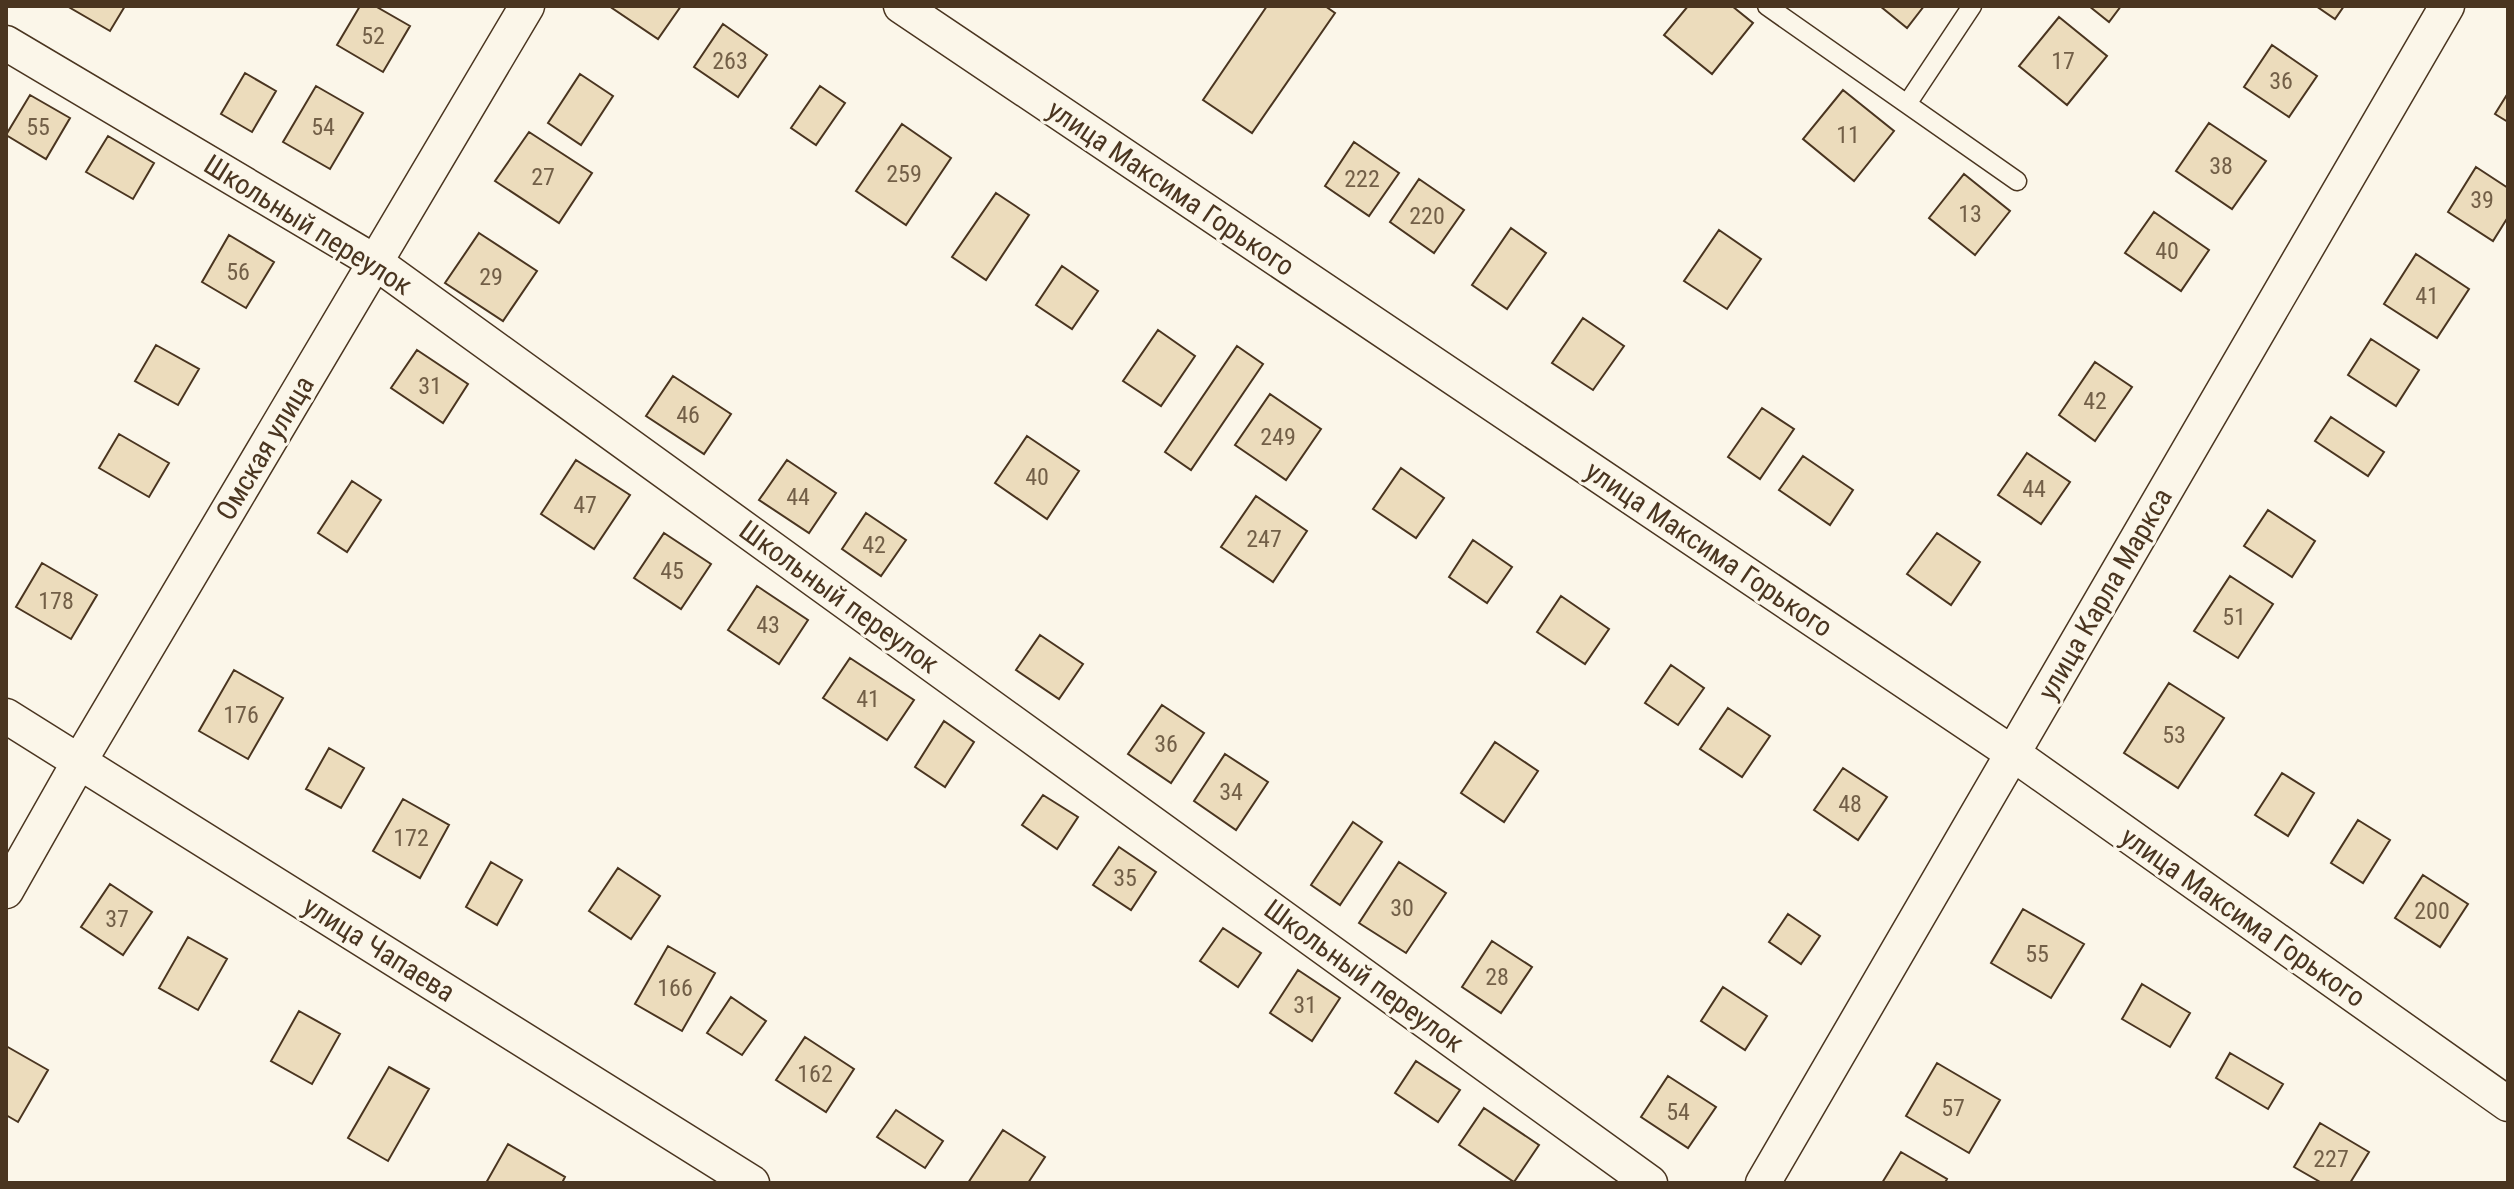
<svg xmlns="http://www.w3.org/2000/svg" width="2514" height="1189" font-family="'Roboto Condensed',sans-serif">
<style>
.building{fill:#ecdcbc;stroke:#4a3520;stroke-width:2}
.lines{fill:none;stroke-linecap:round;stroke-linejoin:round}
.service-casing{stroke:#4a3520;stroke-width:21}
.minor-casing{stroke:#4a3520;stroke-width:37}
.service{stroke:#fbf6e9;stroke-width:18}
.minor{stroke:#fbf6e9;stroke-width:34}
.labels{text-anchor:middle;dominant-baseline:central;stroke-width:6;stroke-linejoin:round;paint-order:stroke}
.number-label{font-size:24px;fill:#725f47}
.street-label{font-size:28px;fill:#4a3520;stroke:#fbf6e9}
</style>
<rect width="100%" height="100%" fill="#fbf6e9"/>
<path class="building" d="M67,6H125L110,31Z
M360,6H375L410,26L383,72L337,45Z
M609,6H681L658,39Z
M1267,6H1325L1335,13L1252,133L1203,100Z
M1688,6H1732L1753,23L1712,74L1664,35Z
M1880,6H1924L1907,28Z
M2089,6H2121L2109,22Z
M2316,6H2344L2335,19Z
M2059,17L2107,56L2067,105L2019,66Z
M723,24L767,55L738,97L694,67Z
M2272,45L2317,76L2289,117L2244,87Z
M245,73L276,91L252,132L221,114Z
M580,74L613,96L581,145L548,123Z
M316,86L363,113L330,169L283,142Z
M820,86L845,103L816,145L791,128Z
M1843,90L1894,131L1854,181L1803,139Z
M2508,93V122L2495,114Z
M30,95L70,118L46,159L6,135Z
M2209,123L2266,161L2232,209L2176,171Z
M902,124L951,158L906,225L856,191Z
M529,132L592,173L559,223L495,181Z
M108,136L154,163L133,199L86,172Z
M1354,142L1399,173L1369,216L1325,186Z
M2476,167L2508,188V217L2493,241L2448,212Z
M1964,174L2010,211L1975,255L1929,218Z
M1419,179L1464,210L1434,253L1390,222Z
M996,193L1029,215L986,280L952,257Z
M2154,212L2209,250L2181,291L2125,253Z
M1511,228L1546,253L1507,309L1472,285Z
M1719,230L1761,259L1727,309L1684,281Z
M479,233L537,271L503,321L445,283Z
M229,235L274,262L246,308L202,282Z
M2416,254L2469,289L2437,338L2384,304Z
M1062,266L1098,291L1072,329L1036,305Z
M1583,318L1624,346L1593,390L1552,363Z
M1158,330L1195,356L1161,406L1123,381Z
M2371,339L2419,370L2396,406L2348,375Z
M156,345L199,369L178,405L135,381Z
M1237,346L1263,364L1191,470L1165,452Z
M417,350L468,384L443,423L391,388Z
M2095,362L2132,387L2095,441L2059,415Z
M673,376L731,414L704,454L646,416Z
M1270,394L1321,429L1286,480L1235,445Z
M1762,408L1794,429L1760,479L1728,457Z
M2331,417L2384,452L2368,476L2315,441Z
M119,434L169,463L149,497L99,468Z
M1027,436L1079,471L1047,519L995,483Z
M2027,453L2070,482L2041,524L1998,495Z
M1803,456L1853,490L1830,525L1779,490Z
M576,460L630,495L594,549L541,514Z
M787,460L836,493L809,533L759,500Z
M1401,468L1444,498L1416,538L1373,509Z
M352,481L381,500L347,552L318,533Z
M1256,496L1307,531L1273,582L1221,547Z
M2268,510L2315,541L2292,577L2244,546Z
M866,513L906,540L881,576L842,549Z
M664,533L711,564L681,609L634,578Z
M1937,533L1980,562L1951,605L1907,574Z
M1473,540L1512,567L1487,603L1449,577Z
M42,563L97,595L71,639L16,607Z
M2230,576L2273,604L2238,658L2194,631Z
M757,586L808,620L779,664L728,630Z
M1561,596L1609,629L1585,664L1537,632Z
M1040,635L1083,664L1059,699L1016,670Z
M850,658L914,700L887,740L823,698Z
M1671,665L1704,688L1678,725L1645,703Z
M234,670L283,698L248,759L199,731Z
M2169,683L2224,718L2178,788L2124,753Z
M1162,705L1204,733L1171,783L1128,754Z
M1728,708L1770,736L1742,777L1700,749Z
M944,721L974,742L945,787L915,767Z
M1495,742L1538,771L1504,822L1461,793Z
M329,748L364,768L341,808L306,789Z
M1225,754L1268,782L1236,830L1194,801Z
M1843,768L1887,797L1858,840L1814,810Z
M2282,773L2314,793L2288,836L2255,815Z
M1043,795L1078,817L1057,849L1022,825Z
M403,799L449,825L420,878L373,851Z
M2358,820L2390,840L2363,883L2331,863Z
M1353,822L1382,842L1340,905L1311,885Z
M1119,847L1156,872L1131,910L1093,885Z
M491,862L522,880L497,925L466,907Z
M1399,862L1446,893L1406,953L1359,923Z
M618,868L660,896L631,939L589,911Z
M2423,875L2468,904L2440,947L2395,918Z
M110,884L152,912L123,955L81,927Z
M2023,909L2084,944L2051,998L1991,963Z
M1788,914L1820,936L1801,964L1769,942Z
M1223,928L1261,953L1238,987L1200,961Z
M188,937L227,959L198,1010L159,988Z
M1492,941L1532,967L1501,1013L1462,987Z
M668,946L715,973L682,1031L635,1004Z
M1298,970L1340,998L1312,1041L1270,1013Z
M2142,984L2190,1013L2170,1047L2122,1019Z
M1723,987L1767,1016L1745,1050L1701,1021Z
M731,997L766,1021L742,1055L707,1033Z
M299,1011L340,1034L312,1084L271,1061Z
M805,1037L854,1069L826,1112L776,1080Z
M6,1046L48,1070L18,1122L6,1115Z
M2230,1053L2283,1084L2268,1109L2216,1078Z
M1416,1061L1460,1090L1438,1122L1395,1093Z
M1937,1063L2000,1100L1969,1153L1906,1116Z
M389,1067L429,1089L388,1161L348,1138Z
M1668,1076L1716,1107L1688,1148L1641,1117Z
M1484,1108L1539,1145L1514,1182L1459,1145Z
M896,1110L943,1141L925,1168L877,1137Z
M2320,1123L2369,1152L2350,1183H2322L2294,1167Z
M1003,1130L1045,1157L1028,1183H968Z
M508,1144L565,1177L562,1183H486Z
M1901,1152L1947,1179L1945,1183H1882Z"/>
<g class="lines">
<g class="service-casing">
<path id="service" d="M1767,6L2017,181
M1907,104L1972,6"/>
</g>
<g class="minor-casing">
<path id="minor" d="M901,6L2012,753L2508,1104
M6,43L375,262L1650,1183
M6,716L752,1183
M6,891L79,762L527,6
M1763,1183L2447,6"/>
</g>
<use href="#service" class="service"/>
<use href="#minor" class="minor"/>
</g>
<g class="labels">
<g class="number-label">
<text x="373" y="36">52</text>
<text x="730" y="61">263</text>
<text x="2063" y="61">17</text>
<text x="2281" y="81">36</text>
<text x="38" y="127">55</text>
<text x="323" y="127">54</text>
<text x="1848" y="135">11</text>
<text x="2221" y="166">38</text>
<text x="904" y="174">259</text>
<text x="543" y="177">27</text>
<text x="1362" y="179">222</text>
<text x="2482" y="200">39</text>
<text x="1970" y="214">13</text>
<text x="1427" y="216">220</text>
<text x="2167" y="251">40</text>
<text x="238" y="272">56</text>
<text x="491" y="277">29</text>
<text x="2427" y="296">41</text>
<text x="430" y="386">31</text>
<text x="2095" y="401">42</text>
<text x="688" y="415">46</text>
<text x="1278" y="437">249</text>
<text x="1037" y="477">40</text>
<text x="2034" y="489">44</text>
<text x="798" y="497">44</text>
<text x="585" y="505">47</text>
<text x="1264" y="539">247</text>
<text x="874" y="545">42</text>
<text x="672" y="571">45</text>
<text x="56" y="601">178</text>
<text x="2234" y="617">51</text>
<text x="768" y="625">43</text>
<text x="868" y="699">41</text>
<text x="241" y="715">176</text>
<text x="2174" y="735">53</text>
<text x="1166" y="744">36</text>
<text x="1231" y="792">34</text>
<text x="1850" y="804">48</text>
<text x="411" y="838">172</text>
<text x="1125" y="878">35</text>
<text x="1402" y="908">30</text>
<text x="2432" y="911">200</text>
<text x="117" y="919">37</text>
<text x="2037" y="954">55</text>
<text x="1497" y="977">28</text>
<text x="675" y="988">166</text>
<text x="1305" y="1005">31</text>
<text x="815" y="1074">162</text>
<text x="1953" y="1108">57</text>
<text x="1678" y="1112">54</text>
<text x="2331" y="1159">227</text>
</g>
<g class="street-label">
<text transform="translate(1171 188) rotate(34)">улица Максима Горького</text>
<text transform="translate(308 225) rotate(32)">Школьный переулок</text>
<text transform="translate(265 448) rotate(-59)">Омская улица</text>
<text transform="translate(1709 549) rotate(34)">улица Максима Горького</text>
<text transform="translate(2105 594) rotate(-60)">улица Карла Маркса</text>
<text transform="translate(839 597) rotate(36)">Школьный переулок</text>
<text transform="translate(2243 917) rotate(35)">улица Максима Горького</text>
<text transform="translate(379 949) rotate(32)">улица Чапаева</text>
<text transform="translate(1364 976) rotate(36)">Школьный переулок</text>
</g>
</g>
<rect width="2514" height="1189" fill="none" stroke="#4a3520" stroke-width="16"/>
</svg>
